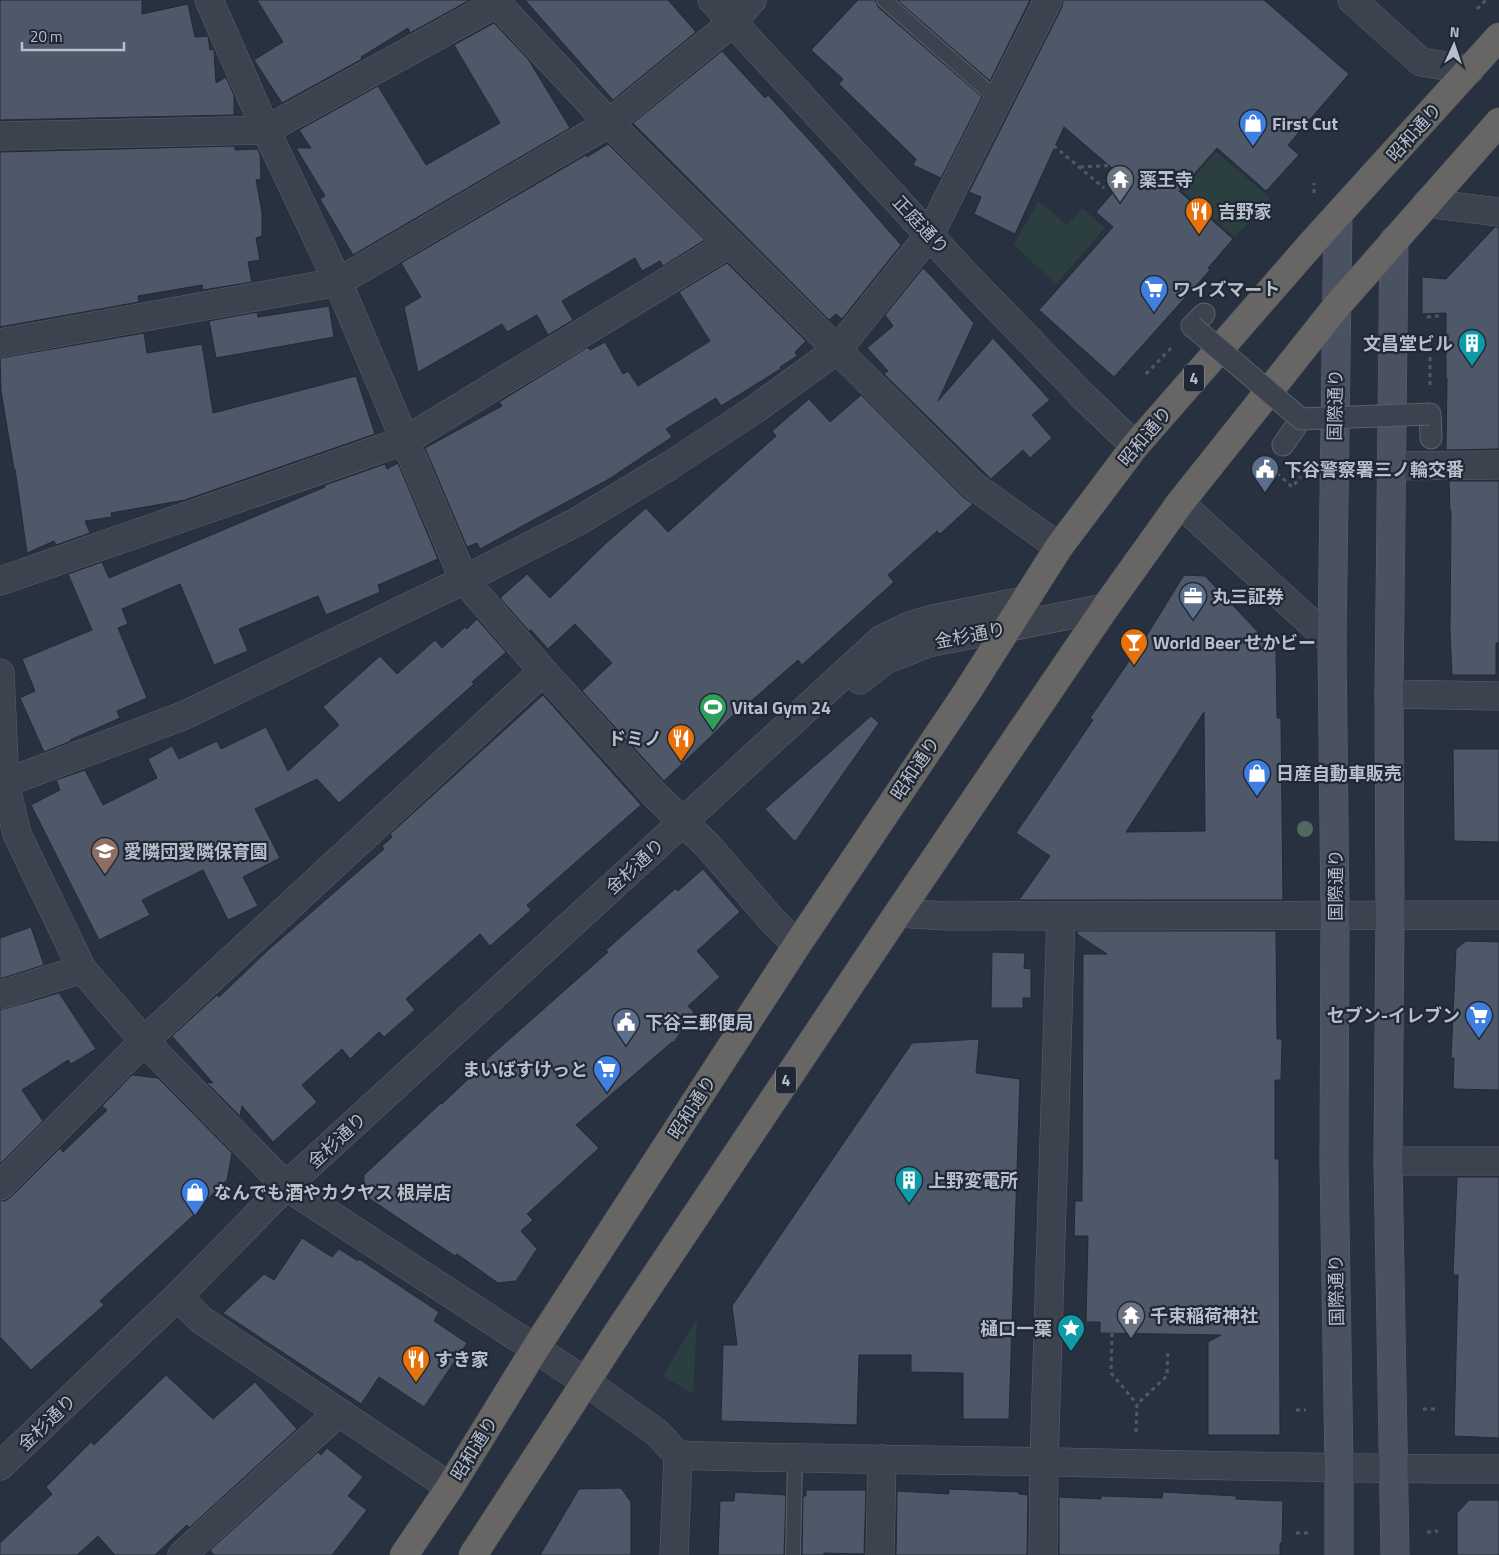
<svg xmlns="http://www.w3.org/2000/svg" width="1499" height="1555" font-family="'Titillium Web','Noto Sans JP',sans-serif">
<style>
.green{fill:#2b3f41}
.building{fill:#4e5868;stroke:#222a37;fill-rule:evenodd}
.lines{fill:none;stroke-linecap:round;stroke-linejoin:round}
.service-casing{stroke:#59616d;stroke-width:16}
.pedestrian-casing{stroke:#59616d;stroke-width:23}
.minor-casing{stroke:#59616d;stroke-width:29}
.tertiary-casing{stroke:#59616d;stroke-width:29}
.secondary-casing{stroke:#59616d;stroke-width:29}
.trunk-casing{stroke:#464e5a;stroke-width:29}
.path{stroke:#4a5c5f;stroke-width:3;stroke-dasharray:4 4;stroke-linecap:butt}
.service{stroke:#3c434f;stroke-width:14}
.pedestrian{stroke:#3c434f;stroke-width:21}
.minor{stroke:#3c434f;stroke-width:28}
.tertiary{stroke:#3c434f;stroke-width:28}
.secondary{stroke:#4a5262;stroke-width:28}
.trunk{stroke:#686664;stroke-width:28}
.pedestrian-bridge-casing{stroke:#59616d;stroke-width:23;stroke-linecap:butt}
.pedestrian-bridge{stroke:#3c434f;stroke-width:21}
.tree{fill:#506a60}
.labels{text-anchor:middle;dominant-baseline:central;stroke-width:4.5;stroke-linejoin:round;paint-order:stroke}
.shield{fill:#202835;stroke:#8a919d;stroke-width:1}
.shield-label{font-size:16px;font-weight:bold;fill:#b8beca}
.poi-label{font-size:18px;font-weight:bold;fill:#b8beca;stroke:#202835;text-anchor:start}
.street-label{font-size:18px;fill:#b8beca;stroke:#202835}
</style>
<rect width="100%" height="100%" fill="#28313f"/>
<path class="green" d="M1216,152L1270,198L1235,237L1182,191Z
M1038,201L1067,225L1082,208L1105,228L1056,284L1014,245Z
M697,1318L693,1394L663,1376Z"/>
<path class="building" d="M0,0H142V14L188,4L195,37L208,36L210,50L214,49V51L216,83L226,77L234,95V115L0,120Z
M257,0H470L410,33L408,28L361,57L362,59L282,103L254,60L283,42Z
M525,0H668L696,32L613,100Z
M858,0H875L878,7L982,97L941,178L913,165L916,159L839,84L843,79L811,50Z
M897,0H1030L990,81Z
M1063,0H1264L1349,74L1288,145L1299,155L1266,191L1217,148L1179,191L1233,239L1208,268L1210,270L1114,377L1039,310L1113,227L1096,212L1125,179L1064,127L1015,234L974,214L981,197L969,192L1062,7Z
M494,23L528,59L570,128L353,255L320,199L325,196L296,148H311L299,130L378,86L426,165L500,123L454,45Z
M722,51L765,98L768,95L821,153L901,245L842,319L836,314L829,320L633,123Z
M608,144L705,240L663,266L660,261L642,271L635,258L562,301L573,320L548,335L537,315L507,332L502,324L418,372L404,307L421,297L401,263L586,155L587,157Z
M235,146V150L258,149L260,155L261,179L256,180L262,212V236L256,238L260,260L248,262L252,282L203,290L202,285L138,296L139,302L0,327V152Z
M1495,227H1499V449L1446,450L1447,378H1446V313L1422,314V277L1446,279Z
M727,263L806,341L795,352L797,356L780,367L782,368L721,406L716,398L666,429L672,437L609,479L480,549L477,543L467,547L425,448L502,406L499,402L588,347L590,350L605,342L623,374L628,371L638,386L710,341L679,292Z
M923,268L933,278L974,323L938,401L993,338L1050,400L1032,415L1052,438L1030,458L1023,450L991,479L884,374L888,371L867,348L893,326L885,315Z
M329,306L334,337L216,358L209,321L257,312L258,317Z
M144,333L147,353L202,344L213,413L356,376L375,434L185,500L111,513L112,517L85,521L90,533L56,545L54,541L27,553L15,469H14L1,391L0,358Z
M861,395L963,497L973,504L940,534L937,531L888,575L894,582L802,665L798,660L749,703L747,702L664,781L582,691L612,663L575,624L548,649L531,630L529,631L500,598L527,574L550,598L605,544L646,508L668,532L776,436L772,431L809,399L830,422Z
M398,463L438,559L378,585L380,592L326,615L318,596L239,629L248,651L214,665L180,584L122,609L128,624L118,628L147,698L117,711L120,718L70,740L71,741L44,752L20,698L35,691L22,659L92,630L68,574L102,562L109,578L325,487V485L385,464L387,469Z
M1449,481H1499V643H1496V675H1452L1450,632L1451,511H1450Z
M1184,575L1205,576L1276,651L1277,718H1281L1283,900H1019L1050,856L1016,833L1093,720L1090,718L1147,635ZM1204,712L1205,831L1126,832Z
M477,619L506,652L472,682L474,684L339,803L317,779L255,809L280,858L243,877L258,906L228,920L203,870L142,900L150,915L99,940L31,805L60,790L56,780L85,770L103,805L157,778L148,759L172,746L179,759L217,741L221,749L266,727L288,771L339,725L323,707L380,656L397,674L435,640L442,648L465,627L467,629Z
M543,695L641,805L527,905L531,910L490,946L480,934L406,999L415,1010L384,1037L379,1032L350,1059L342,1049L302,1085L317,1102L273,1142L242,1106L240,1116L206,1082L213,1083L172,1036L217,995L219,997L267,951L384,849L382,846L392,837L390,834Z
M871,716L879,723L795,842L765,809Z
M1453,749H1499V842L1454,841Z
M703,869L740,912L697,951L720,977L688,1006L694,1012L674,1042H672L576,1125L599,1148L527,1214L533,1220L521,1231L537,1249L516,1281L498,1283L457,1254L455,1256L364,1195V1175L441,1103L442,1104L487,1061L486,1060L608,952L606,950L676,888L678,891Z
M31,927L44,965L0,979V938Z
M1077,931H1276L1277,1039H1282L1281,1080H1275V1159H1279L1280,1435H1208V1342L1221,1335L1100,1333V1322H1086L1088,1236H1074L1075,1201H1082L1083,954H1107L1077,934Z
M1466,941L1499,942V1090L1453,1089L1454,1058H1451L1456,949Z
M992,952L1025,953L1024,968L1031,969V998H1023V1008H991Z
M59,993L96,1049L71,1064L68,1060L22,1090L43,1121L0,1164V1010Z
M979,1039L976,1073L1020,1079L1009,1419H963V1373L911,1372V1355H859L857,1425L721,1421L723,1345H737L732,1306L912,1043Z
M132,1075L158,1078L232,1153L227,1180L195,1211L197,1212L100,1301L104,1305L31,1370L0,1337V1201H5L11,1197L60,1148L63,1152L107,1110L102,1106Z
M1457,1177H1499V1438L1454,1436L1458,1275H1453Z
M302,1238L332,1257L339,1249L358,1261L359,1259L439,1312L434,1321L467,1343L424,1407L379,1377L361,1404L223,1313L264,1274L274,1280Z
M166,1375L213,1419L255,1382L297,1429L189,1528L187,1525L155,1555H115L98,1536L77,1555H0V1543L52,1494L46,1487L91,1442L94,1445Z
M327,1448L363,1477L348,1496L367,1510L332,1555H214L210,1550L318,1452L321,1455Z
M621,1488L631,1502V1555H540L579,1489Z
M949,1489L1019,1492V1494L1028,1495L1027,1555H896L897,1491L949,1494Z
M806,1490H866L864,1554L824,1553V1555H802L803,1496H806Z
M735,1492L786,1495L784,1555H718L720,1501H734Z
M1163,1492L1236,1496V1499L1283,1501L1282,1543H1280V1555H1059V1497L1101,1499V1496L1162,1498Z
M1469,1500H1499V1555H1457V1513Z"/>
<g class="lines">
<g class="service-casing">
<path id="service" d="M884,0L997,99
M793,1555L795,1459"/>
</g>
<g class="pedestrian-casing">
<path id="pedestrian" d="M1192,326L1204,314
M1430,414L1431,438
M1283,445L1301,419"/>
</g>
<g class="minor-casing">
<path id="minor" d="M209,0L266,130L338,282L464,580L543,671L656,796L708,846L772,920L797,945
M494,0L609,123L974,486L1059,547
M1352,0L1421,62L1470,70
M0,136L266,130L497,3
M0,343L338,282L609,123L732,23L752,0
M1391,466L1499,465
M0,581L406,440L730,243
M0,673L5,783L17,834L82,969L144,1041
M1389,694L1499,696
M898,913L947,916L1499,915
M0,995L82,969
M1388,1161H1499
M0,1186L144,1041L543,671
M178,1296L200,1319L450,1487
M182,1555L338,1413
M880,1555L882,1459
M1043,1555L1044,1462L1061,916"/>
</g>
<g class="tertiary-casing">
<path id="tertiary" d="M712,0L965,274L1084,397L1135,446
M1427,203L1499,212
M1180,503L1332,642
M860,680L885,660L928,643L1105,608
M0,783H5L185,715L464,580L580,520L669,466L754,410L838,349L930,234L1048,0
M144,1041L286,1186L586,1382L656,1432L678,1455C785,1459 892,1459 1000,1461C1166,1464 1333,1469 1499,1469
M0,1466L178,1296L286,1186L882,639L909,626L933,619L1023,601
M674,1555L678,1455"/>
</g>
<g class="secondary-casing">
<path id="secondary" d="M1338,215L1332,642L1335,915L1334,1163L1339,1467V1555
M1394,240L1389,694L1390,915L1388,1161L1395,1555"/>
</g>
<g class="trunk-casing">
<path id="trunk" d="M404,1555L450,1487L535,1349L797,945L967,692L1059,547L1135,446L1313,242L1499,37
M473,1555L622,1326L898,913L1105,608L1180,503L1336,307L1499,122"/>
</g>
<path class="path" d="M1477,9L1486,0
M1023,120L1104,188
M1080,167L1121,165L1138,179
M1314,193V183
M1428,308V317L1439,316
M1430,349V386
M1146,374L1173,346
M1277,473L1292,487L1301,477
M1112,1333L1111,1373L1137,1404
M1423,1409H1438
M1296,1410H1306
M1136,1432L1137,1404L1167,1376L1168,1349
M1427,1532L1438,1531
M1296,1533H1308"/>
<use href="#service" class="service"/>
<use href="#pedestrian" class="pedestrian"/>
<use href="#minor" class="minor"/>
<use href="#tertiary" class="tertiary"/>
<use href="#secondary" class="secondary"/>
<use href="#trunk" class="trunk"/>
<g class="pedestrian-bridge-casing">
<path id="pedestrian-bridge" d="M1192,326L1301,419L1430,414"/>
</g>
<use href="#pedestrian-bridge" class="pedestrian-bridge"/>
</g>
<g class="tree">
<circle cx="1306" cy="775" r="8"/>
<circle cx="1305" cy="829" r="8"/>
</g>
<defs>
<g id="shop-pin" transform="scale(1.4375)"><path d="M0 17L-7.5 6A9.5 9.5 0 1 1 7.5 6Z" fill="#3f7fe0" stroke="#202835"/><path d="M-5-2.5h2.3a2.7 3.5 0 0 1 5.4 0H5L5.5 6h-11ZM-1.5-2.5h3a1.5 2.3 0 0 0-3 0Z" fill="#fff"/></g>
<g id="temple-pin" transform="scale(1.4375)"><path d="M0 17L-7.5 6A9.5 9.5 0 1 1 7.5 6Z" fill="#6b7280" stroke="#202835"/><path d="M0-6L5-2H3V0L6.5 2.5H4V6H1.5V3h-3V6H-4V2.5H-6.5L-3 0V-2H-5Z" fill="#fff"/></g>
<g id="restaurant-pin" transform="scale(1.4375)"><path d="M0 17L-7.5 6A9.5 9.5 0 1 1 7.5 6Z" fill="#e8710a" stroke="#202835"/><path d="M-5-6h1v4h1v-4h1v4h1v-4h1v5L-1.5 .5V6h-2V.5L-5-1ZM5-6V6H3V1.5H1.5Q1.5-4 5-6Z" fill="#fff"/></g>
<g id="supermarket-pin" transform="scale(1.4375)"><path d="M0 17L-7.5 6A9.5 9.5 0 1 1 7.5 6Z" fill="#3f7fe0" stroke="#202835"/><path d="M-6-5.5h2.5l.6 2H6L4.5 2H-2.5L-4.4-4H-6ZM-1.5 3.2a1.3 1.3 0 1 0 .1 0ZM3 3.2a1.3 1.3 0 1 0 .1 0Z" fill="#fff"/></g>
<g id="building-pin" transform="scale(1.4375)"><path d="M0 17L-7.5 6A9.5 9.5 0 1 1 7.5 6Z" fill="#0f9aa8" stroke="#202835"/><path d="M-4-6H4V6H1V3H-1V6H-4ZM-2.5-4.3h1.7v1.8h-1.7ZM.8-4.3h1.7v1.8H.8ZM-2.5-1h1.7V.8h-1.7ZM.8-1h1.7V.8H.8Z" fill="#fff"/></g>
<g id="civic-pin" transform="scale(1.4375)"><path d="M0 17L-7.5 6A9.5 9.5 0 1 1 7.5 6Z" fill="#5c6f8a" stroke="#202835"/><path d="M-.6-6.5H3V-4.5H.6V-3L4-1V1h2V6H-6V1h2V-1L-.6-3ZM-1.2 2.5V6h2.4V2.5Z" fill="#fff"/></g>
<g id="office-pin" transform="scale(1.4375)"><path d="M0 17L-7.5 6A9.5 9.5 0 1 1 7.5 6Z" fill="#5c6f8a" stroke="#202835"/><path d="M-6-3h4V-5.5h4V-3h4V5H-6ZM-1-4.5V-3h2v-1.5ZM-6 0V1H6V0Z" fill="#fff"/></g>
<g id="bar-pin" transform="scale(1.4375)"><path d="M0 17L-7.5 6A9.5 9.5 0 1 1 7.5 6Z" fill="#e8710a" stroke="#202835"/><path d="M-6-5H6L.8 .8V4.5H3.5V6h-7V4.5H-.8V.8Z" fill="#fff"/></g>
<g id="stadium-pin" transform="scale(1.4375)"><path d="M0 17L-7.5 6A9.5 9.5 0 1 1 7.5 6Z" fill="#2e9e5b" stroke="#202835"/><path d="M0-5a6.5 5 0 1 0 0 10a6.5 5 0 1 0 0-10ZM-3.5-1.8h7v3.6h-7Z" fill="#fff"/></g>
<g id="school-pin" transform="scale(1.4375)"><path d="M0 17L-7.5 6A9.5 9.5 0 1 1 7.5 6Z" fill="#8d6e63" stroke="#202835"/><path d="M0-5L7-2L0 1L-7-2ZM-4 1L0 2.5L4 1V4Q0 6-4 4Z" fill="#fff"/></g>
<g id="sight-pin" transform="scale(1.4375)"><path d="M0 17L-7.5 6A9.5 9.5 0 1 1 7.5 6Z" fill="#0f9aa8" stroke="#202835"/><path d="M0-6L1.8-2.2L6-1.7L2.9 1.2L3.7 5.4L0 3.3L-3.7 5.4L-2.9 1.2L-6-1.7L-1.8-2.2Z" fill="#fff"/></g>
</defs>
<g fill-rule="evenodd">
<use href="#shop-pin" x="1253" y="123"/>
<use href="#temple-pin" x="1120" y="179"/>
<use href="#restaurant-pin" x="1199" y="211"/>
<use href="#supermarket-pin" x="1154" y="289"/>
<use href="#building-pin" x="1472" y="343"/>
<use href="#civic-pin" x="1265" y="469"/>
<use href="#office-pin" x="1193" y="596"/>
<use href="#bar-pin" x="1134" y="642"/>
<use href="#stadium-pin" x="713" y="707"/>
<use href="#restaurant-pin" x="681" y="738"/>
<use href="#shop-pin" x="1257" y="773"/>
<use href="#school-pin" x="105" y="851"/>
<use href="#supermarket-pin" x="1479" y="1015"/>
<use href="#civic-pin" x="626" y="1022"/>
<use href="#supermarket-pin" x="607" y="1069"/>
<use href="#building-pin" x="909" y="1180"/>
<use href="#shop-pin" x="195" y="1192"/>
<use href="#temple-pin" x="1131" y="1315"/>
<use href="#sight-pin" x="1071" y="1328"/>
<use href="#restaurant-pin" x="416" y="1359"/>
</g>
<g class="labels">
<g class="shield">
<rect x="1184" y="364.5" width="20" height="27" rx="4"/>
<rect x="776" y="1066.5" width="20" height="27" rx="4"/>
</g>
<g class="shield-label">
<text x="1194" y="378">4</text>
<text x="786" y="1080">4</text>
</g>
<g class="poi-label">
<text x="1272" y="123">First Cut</text>
<text x="1139" y="179">薬王寺</text>
<text x="1218" y="211">吉野家</text>
<text x="1173" y="289">ワイズマート</text>
<text x="1453" y="343" text-anchor="end">文昌堂ビル</text>
<text x="1284" y="469">下谷警察署三ノ輪交番</text>
<text x="1212" y="596">丸三証券</text>
<text x="1153" y="642">World Beer せかビー</text>
<text x="732" y="707">Vital Gym 24</text>
<text x="662" y="738" text-anchor="end">ドミノ</text>
<text x="1276" y="773">日産自動車販売</text>
<text x="124" y="851">愛隣団愛隣保育園</text>
<text x="1460" y="1015" text-anchor="end">セブン-イレブン</text>
<text x="645" y="1022">下谷三郵便局</text>
<text x="588" y="1069" text-anchor="end">まいばすけっと</text>
<text x="928" y="1180">上野変電所</text>
<text x="214" y="1192">なんでも酒やカクヤス 根岸店</text>
<text x="1150" y="1315">千束稲荷神社</text>
<text x="1052" y="1328" text-anchor="end">樋口一葉</text>
<text x="435" y="1359">すき家</text>
</g>
<g class="street-label">
<text transform="translate(1414 132) rotate(-48)">昭和通り</text>
<text transform="translate(921 225) rotate(47)">正庭通り</text>
<text transform="translate(1335 405) rotate(-89)">国際通り</text>
<text transform="translate(1145 436) rotate(-50)">昭和通り</text>
<text transform="translate(970 635) rotate(-11)">金杉通り</text>
<text transform="translate(915 768) rotate(-56)">昭和通り</text>
<text transform="translate(635 866) rotate(-43)">金杉通り</text>
<text transform="translate(1335 885) rotate(-90)">国際通り</text>
<text transform="translate(692 1107) rotate(-57)">昭和通り</text>
<text transform="translate(337 1140) rotate(-43)">金杉通り</text>
<text transform="translate(1336 1290) rotate(-91)">国際通り</text>
<text transform="translate(47 1422) rotate(-44)">金杉通り</text>
<text transform="translate(474 1448) rotate(-58)">昭和通り</text>
</g>
</g>
<g transform="translate(1454 45) rotate(3)" stroke="#202835" stroke-width="4" paint-order="stroke">
<path d="M0-4L9 19L0 12L-9 19Z" fill="#b8beca"/>
<text y="-8" font-size="14" font-weight="bold" text-anchor="middle" fill="#b8beca">N</text>
</g>
<path d="M22 42v8h102v-8" fill="none" stroke="#b8beca" stroke-width="2.5"/>
<text x="30" y="42" font-size="15" fill="#b8beca" stroke="#202835" stroke-width="4" paint-order="stroke">20 m</text>
</svg>
